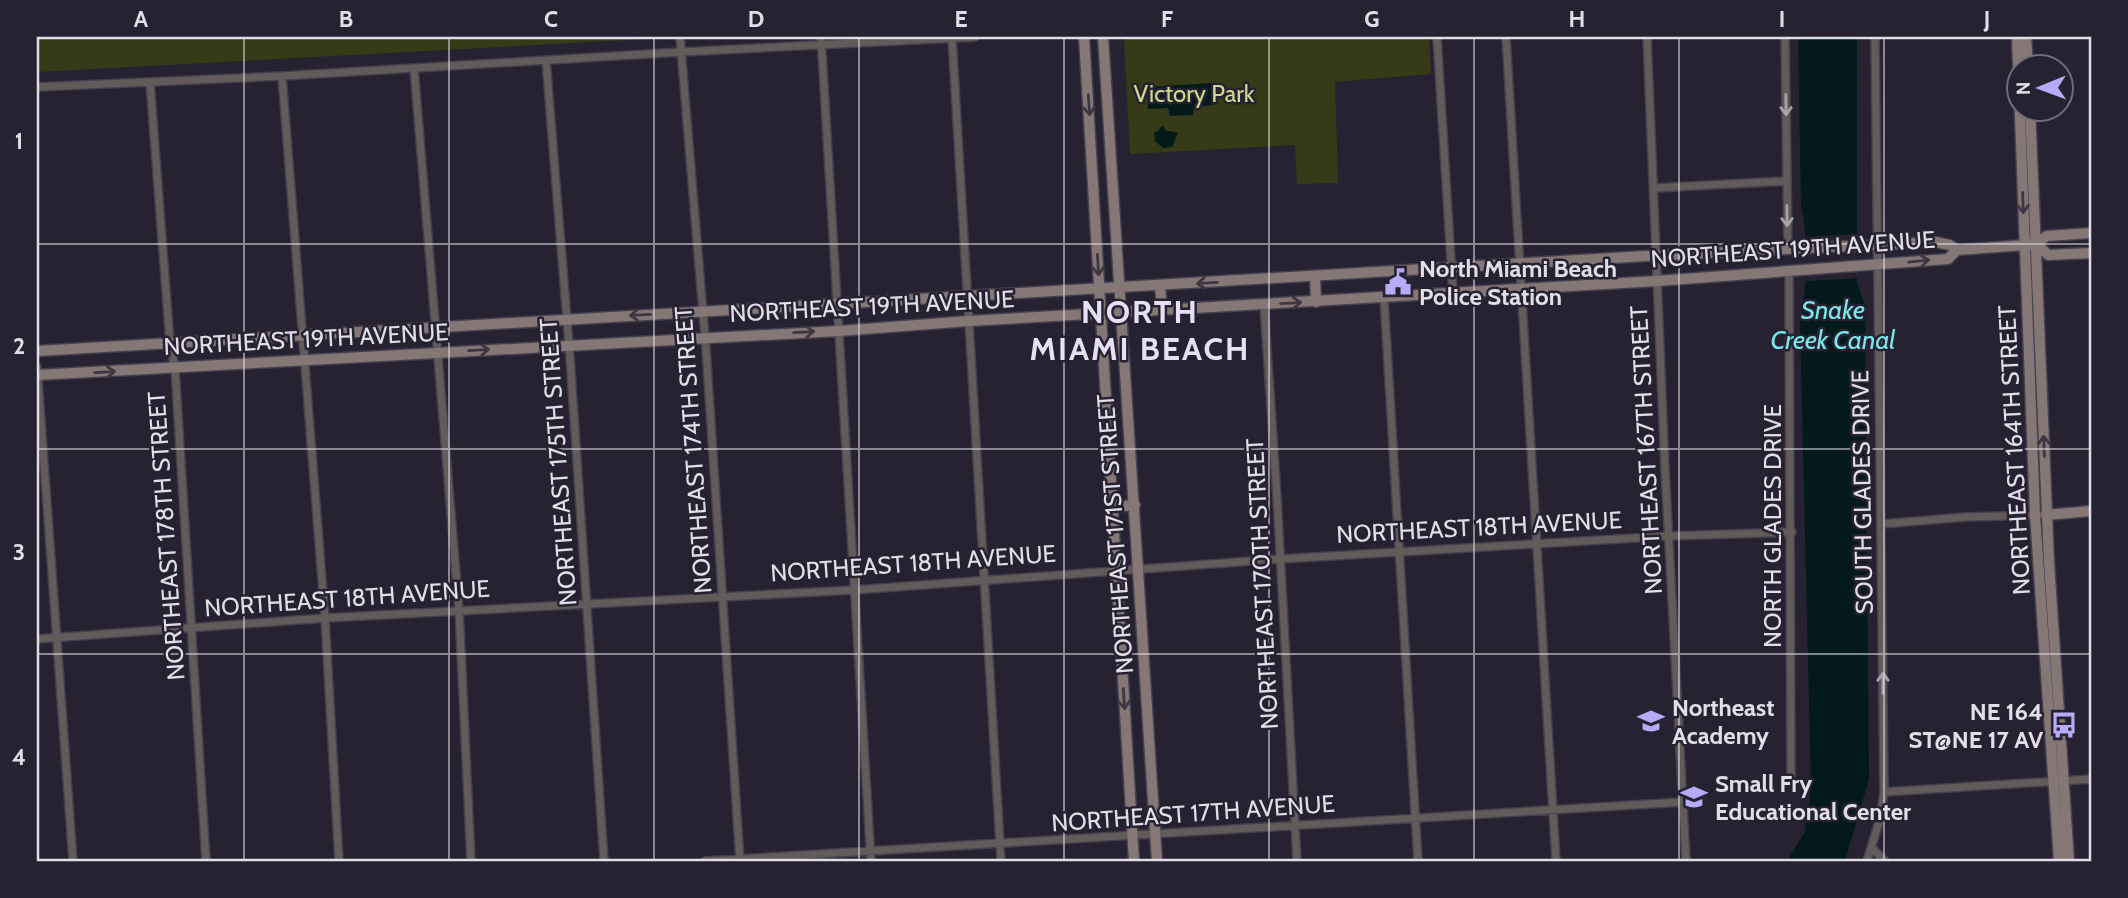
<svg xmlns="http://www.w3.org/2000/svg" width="2128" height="898" font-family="Cabin,sans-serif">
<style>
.green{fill:#373a17}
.water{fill:#041a1a}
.pier{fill:#262231}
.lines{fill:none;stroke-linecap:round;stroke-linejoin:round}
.street-casing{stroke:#44404e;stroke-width:10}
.secondary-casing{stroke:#44404e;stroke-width:13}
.street{stroke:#635a5a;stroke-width:7}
.secondary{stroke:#867777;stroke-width:10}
.oneway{stroke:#3e3742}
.oneway2{stroke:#a8a3a8}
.grid{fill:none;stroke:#e0dee8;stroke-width:2;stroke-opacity:0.55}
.labels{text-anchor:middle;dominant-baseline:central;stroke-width:5;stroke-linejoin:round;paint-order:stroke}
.park-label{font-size:24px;fill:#d1d98c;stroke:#262231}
.street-label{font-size:24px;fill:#e0dee8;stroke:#262231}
.poi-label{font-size:24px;font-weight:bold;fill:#e0dee8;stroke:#262231;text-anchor:start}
.water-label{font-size:26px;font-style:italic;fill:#7be7eb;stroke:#262231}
.district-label{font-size:32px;font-weight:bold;letter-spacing:2px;fill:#e5e0f5;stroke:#262231}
.neatline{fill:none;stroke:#e0dee8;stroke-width:2.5}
.grid-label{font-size:23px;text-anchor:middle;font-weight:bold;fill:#e0dee8}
</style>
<rect width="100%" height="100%" fill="#262231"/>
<path class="green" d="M37,37H666V38L37,72Z
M1124,37H1429L1431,74L1335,82L1338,183L1297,184L1295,145L1130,154Z"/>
<path class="water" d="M1798,37H1857V283L1865,305L1869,779L1845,861H1787L1805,832L1811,789L1800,322C1807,281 1810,246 1801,205Z
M1213,83L1214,105L1194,107L1193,115L1170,116L1168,108L1148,109L1147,87Z
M1164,126L1165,130L1178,133L1172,147L1163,148L1155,141L1154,133L1159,130L1160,127Z"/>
<path class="pier" d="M1858,234L1860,278L1806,281L1805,237Z"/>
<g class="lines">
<g class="street-casing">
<path id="street" d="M680,37L706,349L740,861
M821,37L871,861
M952,37L1001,861
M1437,37L1453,293
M1506,37L1556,861
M1647,37L1665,469L1686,861
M1785,37L1788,250
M546,60L570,357L604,861
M414,68L459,610L471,861
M282,76L325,618L339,861
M150,82L170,343L175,368L206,861
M37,87L282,76L681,52L975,37
M1654,188L1787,181
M1789,270L1791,781
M1384,298L1418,861
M1264,305L1277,497L1297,861
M37,367L73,861
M1882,524L1965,517L2039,515
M37,639L325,618L854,590L1280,559L1670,536L1792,532
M1884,792L2091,779
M1872,848L1885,861
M705,861L1683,802
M1867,861L1880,819L1884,792L1875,37"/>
</g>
<g class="secondary-casing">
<path id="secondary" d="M1084,37L1134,861
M1103,37L1157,861
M2017,37L2035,515L2059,861
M2026,37L2028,66
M2030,108L2049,562L2069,861
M2036,243L2048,255L2091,253
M1315,276L1316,302
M1160,286L1162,310
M37,351L1646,256L1935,242L1950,245L1957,250
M37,375L839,331L969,321L1657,281L1948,259L1957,250L2025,245L2036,243L2047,236L2091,233
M1113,507L1135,505
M2046,515L2091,511"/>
</g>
<use href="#street" class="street"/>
<use href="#secondary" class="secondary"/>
</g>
<defs><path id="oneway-shaft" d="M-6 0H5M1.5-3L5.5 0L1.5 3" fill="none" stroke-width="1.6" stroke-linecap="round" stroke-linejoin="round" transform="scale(1.75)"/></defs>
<g class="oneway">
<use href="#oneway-shaft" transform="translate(1089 105) rotate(86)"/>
<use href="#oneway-shaft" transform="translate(2023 203) rotate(88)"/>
<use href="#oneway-shaft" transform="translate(1919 261) rotate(-6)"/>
<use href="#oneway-shaft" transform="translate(1098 265) rotate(87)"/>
<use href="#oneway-shaft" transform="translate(1207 283) rotate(177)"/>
<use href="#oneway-shaft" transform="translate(1291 303) rotate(-3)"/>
<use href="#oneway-shaft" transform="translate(640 315) rotate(177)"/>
<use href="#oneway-shaft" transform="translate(804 332) rotate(-3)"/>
<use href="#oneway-shaft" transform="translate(479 350) rotate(-3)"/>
<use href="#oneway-shaft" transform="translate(105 372) rotate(-3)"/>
<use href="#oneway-shaft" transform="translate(2044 446) rotate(-92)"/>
<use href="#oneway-shaft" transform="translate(1124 699) rotate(86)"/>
</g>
<g class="oneway2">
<use href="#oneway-shaft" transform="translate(1786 105) rotate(89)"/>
<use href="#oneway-shaft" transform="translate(1787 216) rotate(89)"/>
<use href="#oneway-shaft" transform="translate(1883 683) rotate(-90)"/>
</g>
<path class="grid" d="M244,37V861M449,37V861M654,37V861M859,37V861M1064,37V861M1269,37V861M1474,37V861M1679,37V861M1884,37V861M37,244H2091M37,449H2091M37,654H2091"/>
<defs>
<g id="civic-bare" transform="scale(2.1)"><path d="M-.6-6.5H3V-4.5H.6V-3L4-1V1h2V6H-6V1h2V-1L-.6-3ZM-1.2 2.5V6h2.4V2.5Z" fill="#b7abf8" stroke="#262231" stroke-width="2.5" paint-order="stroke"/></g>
<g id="school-bare" transform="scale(2.1)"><path d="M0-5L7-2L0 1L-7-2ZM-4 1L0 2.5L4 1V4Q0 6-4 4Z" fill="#b7abf8" stroke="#262231" stroke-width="2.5" paint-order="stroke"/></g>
<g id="bus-bare" transform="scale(2.1)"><path d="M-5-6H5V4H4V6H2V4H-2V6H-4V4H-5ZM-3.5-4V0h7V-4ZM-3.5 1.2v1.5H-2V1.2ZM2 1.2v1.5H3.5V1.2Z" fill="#b7abf8" stroke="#262231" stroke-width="2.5" paint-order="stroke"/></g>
</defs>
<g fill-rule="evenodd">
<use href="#civic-bare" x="1398" y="282"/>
<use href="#school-bare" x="1651" y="721"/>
<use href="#bus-bare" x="2064" y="725"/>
<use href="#school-bare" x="1694" y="797"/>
</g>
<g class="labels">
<g class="park-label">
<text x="1194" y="93">Victory Park</text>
</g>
<g class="street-label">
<text transform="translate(1793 249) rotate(-4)">NORTHEAST 19TH AVENUE</text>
<text transform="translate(872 306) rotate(-3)">NORTHEAST 19TH AVENUE</text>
<text transform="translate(306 339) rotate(-3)">NORTHEAST 19TH AVENUE</text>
<text transform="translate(693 450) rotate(-94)">NORTHEAST 174TH STREET</text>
<text transform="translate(1646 450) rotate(-93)">NORTHEAST 167TH STREET</text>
<text transform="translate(2014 450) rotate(-93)">NORTHEAST 164TH STREET</text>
<text transform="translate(558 462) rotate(-94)">NORTHEAST 175TH STREET</text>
<text transform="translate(1862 492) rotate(-91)">SOUTH GLADES DRIVE</text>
<text transform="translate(1772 526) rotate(-90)">NORTH GLADES DRIVE</text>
<text transform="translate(1479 527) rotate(-3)">NORTHEAST 18TH AVENUE</text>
<text transform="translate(1115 534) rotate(-94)">NORTHEAST 171ST STREET</text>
<text transform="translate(166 536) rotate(-94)">NORTHEAST 178TH STREET</text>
<text transform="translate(913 563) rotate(-4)">NORTHEAST 18TH AVENUE</text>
<text transform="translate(1262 584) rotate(-93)">NORTHEAST 170TH STREET</text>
<text transform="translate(347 598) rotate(-4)">NORTHEAST 18TH AVENUE</text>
<text transform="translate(1193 813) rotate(-4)">NORTHEAST 17TH AVENUE</text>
</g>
<g class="poi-label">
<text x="1419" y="268">North Miami Beach<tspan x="1419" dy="28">Police Station</tspan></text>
<text x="1672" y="707">Northeast<tspan x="1672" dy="28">Academy</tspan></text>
<text x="2043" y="711" text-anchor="end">NE 164<tspan x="2043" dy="28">ST@NE 17 AV</tspan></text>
<text x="1715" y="783">Small Fry<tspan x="1715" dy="28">Educational Center</tspan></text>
</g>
<g class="water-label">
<text x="1833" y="310">Snake<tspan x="1833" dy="30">Creek Canal</tspan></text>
</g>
<g class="district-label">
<text x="1140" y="311">NORTH<tspan x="1140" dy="37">MIAMI BEACH</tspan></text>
</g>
</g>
<rect width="2128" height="898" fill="none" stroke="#262231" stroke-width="77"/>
<g transform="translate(2040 88) rotate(269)"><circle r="33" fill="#262231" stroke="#706d7a" stroke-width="2"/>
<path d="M0-5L12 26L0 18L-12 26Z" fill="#b7abf8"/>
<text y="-10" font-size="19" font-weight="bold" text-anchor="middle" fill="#e0dee8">N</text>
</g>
<rect x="38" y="38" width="2052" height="822" class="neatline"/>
<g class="grid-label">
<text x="141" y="27">A</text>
<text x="346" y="27">B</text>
<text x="551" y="27">C</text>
<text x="756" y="27">D</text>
<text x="961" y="27">E</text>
<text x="1167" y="27">F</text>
<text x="1372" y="27">G</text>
<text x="1577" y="27">H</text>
<text x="1782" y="27">I</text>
<text x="1987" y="27">J</text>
<text x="19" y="149">1</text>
<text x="19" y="354">2</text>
<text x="19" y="560">3</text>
<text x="19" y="765">4</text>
</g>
</svg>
